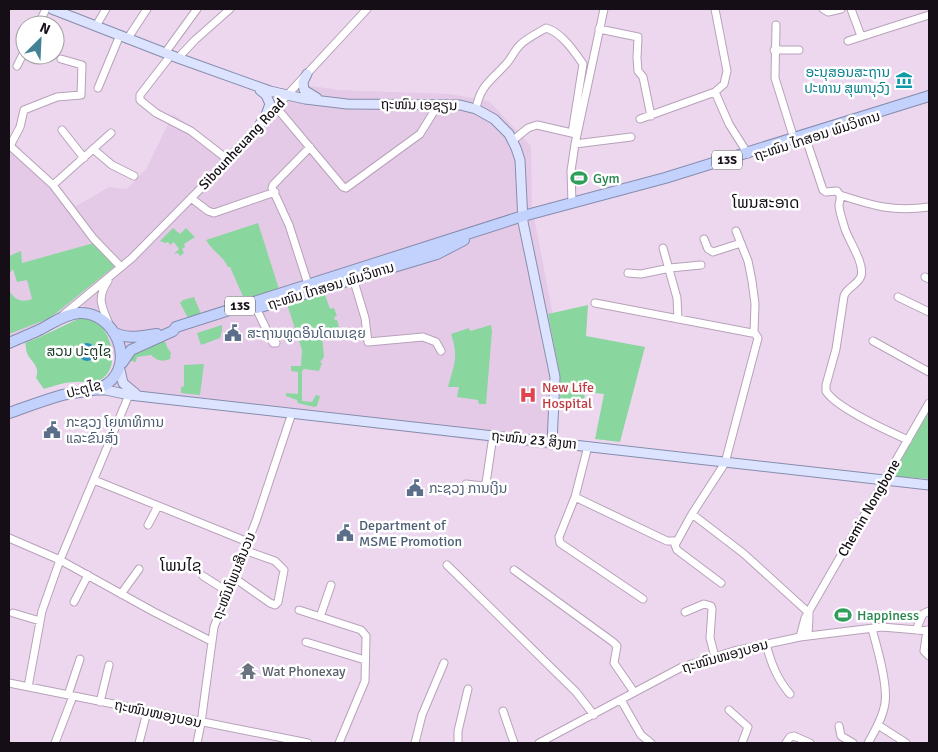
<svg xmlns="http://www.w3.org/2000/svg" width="938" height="752" font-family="Signika,'Noto Sans Lao',sans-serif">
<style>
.built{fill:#e5cae8}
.green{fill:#89d69f}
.water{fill:#2892be}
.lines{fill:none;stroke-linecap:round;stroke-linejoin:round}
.minor-casing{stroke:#b7a2b9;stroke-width:9}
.major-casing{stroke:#868dac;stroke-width:11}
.highway-casing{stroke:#868dac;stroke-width:12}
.minor{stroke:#fff;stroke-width:7}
.major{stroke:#dbe3fe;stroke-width:9}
.highway{stroke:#c3d1fd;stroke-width:10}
.labels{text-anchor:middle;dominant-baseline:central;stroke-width:5;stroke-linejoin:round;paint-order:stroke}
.shield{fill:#fff;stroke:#5b565c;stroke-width:1}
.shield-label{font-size:12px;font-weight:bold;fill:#150e16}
.culture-label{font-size:14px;fill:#0d838f;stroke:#fff;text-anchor:end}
.street-label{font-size:14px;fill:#150e16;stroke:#fff}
.leisure-label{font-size:14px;fill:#27864d;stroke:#fff;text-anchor:start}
.service-label{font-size:14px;fill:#4e5e75;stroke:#fff;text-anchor:start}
.park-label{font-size:14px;fill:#173922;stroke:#fff}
.health-label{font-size:14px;fill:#be3a42;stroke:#fff;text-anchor:start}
.worship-label{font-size:14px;fill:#5b616d;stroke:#fff;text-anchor:start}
.quarter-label{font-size:16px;fill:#150e16;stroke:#fff}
</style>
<rect width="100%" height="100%" fill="#edd7ef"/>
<path class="built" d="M297,84L340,90L450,94L489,101L531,146L532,207L565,377L552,450L113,396L112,372L115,360L107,330L79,302L53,319L9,339V137L76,206L109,187L127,189L146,169L173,114L227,153L198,186Z"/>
<path class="green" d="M258,223L279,289L245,301L230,267H228C222,255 214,253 206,240Z
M173,228L180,234L186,228L195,237L184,244L185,247L182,249L184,253L180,256L178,253L174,254L179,249L174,242L170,245L168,242L165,243L160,241Z
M94,243L115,266L50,318L9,334V290C14,300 22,303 32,299L27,280L17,282L13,269L9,274V256L21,251L22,263Z
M324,292L330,309L334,308L337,316L334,317L335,320H337L339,327L332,329V332L322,335L324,357L320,362L322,363L319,371L304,369L302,371V401L312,402L316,395L320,396L317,406L314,407L298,403L297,400L286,396V393L298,394V372L291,371V366H301L302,350L287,304Z
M194,297L201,314L188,318L180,303L183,300Z
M588,305L586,336L645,347L620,442L595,439L604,394L585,392L584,401L560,398V375L548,314Z
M80,318C95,320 104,325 109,340C115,356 114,377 94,382C87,383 81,381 74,382C64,382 54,386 44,389L36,378C40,366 33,364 28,355C26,352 26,346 25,343L42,336Z
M222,325V331L220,338L201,345L197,333Z
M491,325L492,331L486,404H479L478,400L457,397L459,387H448C454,364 459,357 451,334L469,328L470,331Z
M163,341L166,343L167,347L171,353L170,359C162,362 157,361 151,355L137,357L136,362L131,361V354L134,351Z
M204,364L200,395L181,393V387L184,386V365Z
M929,409V479L891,476Z"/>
<path class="water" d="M78 352a9 9 0 1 1 18 0a9 9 0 1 1-18 0Z"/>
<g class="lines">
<g class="minor-casing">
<path id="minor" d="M715,9L727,71L724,84L715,92L729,124L748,154
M823,9L828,12L841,9
M851,9L861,36
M38,25L46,9
M776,25L775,78L794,139
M96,26L106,9
M599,29L638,37L637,58L638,71L643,77L651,116
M128,38L147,9
M848,41L929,15
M774,50H799
M165,53L197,9
M171,55L140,95V100L156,113L191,131L227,159
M178,58L195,40L230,9
M17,66L25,50
M98,88L120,35
M276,107L343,187L346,188L420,134L438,105
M476,109C480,85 492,80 506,64C511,59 514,51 520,45C527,38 538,33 546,28C561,32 574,51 583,64L572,133
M640,119L715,92
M62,130L84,158
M806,139L823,190L826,192L837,191L840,195C874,206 893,212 929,207
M512,141L528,128L537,125L576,134
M575,144L631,137
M9,145L53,185L93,238L121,267
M10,146L20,127L24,110L57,97L81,95L82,65L61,59
M93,149L112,165L134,176
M53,185L111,133
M840,195C841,200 839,202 839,206C840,214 843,222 845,229C849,241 865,264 861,276C858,285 847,287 844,296L836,349L826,385V391C835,407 890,432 908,440
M191,198L208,211L214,213L275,192
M572,203L571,171L575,144L604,9
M704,239L708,249L713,252L741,243
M663,248L677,298L678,319
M628,273L641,274L670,268L701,265
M925,277L929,279
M353,278L365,318L368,342L423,337L436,342L441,351
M108,281C96,298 102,307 109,324
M308,284L289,225L272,188L273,185L310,147
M898,297L929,312
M595,303L752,333L754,332
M256,308L273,343H276
M63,315L132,258L203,186L367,9
M873,341L929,372
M588,446L575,497L559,537L560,543L643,599
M94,480L248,542
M466,484L483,486L486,483L493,436
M575,497L667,541H676
M692,514L743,553L809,613
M148,525L158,506
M9,538L60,560L154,612L211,641
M447,565L576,692L594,715
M514,570L613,642L617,646L614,663L634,692
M203,576L228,592
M233,577L270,603L275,605L278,602L284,570L275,561L244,550
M721,583L677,550L675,545L692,514L725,463L758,338L754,332L755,304L752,281L748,261L736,231
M121,594L139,569
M74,602L88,575
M299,610L361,630L366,636L365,681L339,743
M685,612L704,604L711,606L712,609L710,638L715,657
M13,613L40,621
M320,617L331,585
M916,630L923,614L929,611
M927,630L924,651L929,656
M808,636L809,616
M800,637L805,618L929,403
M306,642L365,660
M766,644C771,663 777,679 790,694
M9,683L308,743
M28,687L42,611L60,560L129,395
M68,695L80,659
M621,700L641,735L651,743
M100,702L109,665
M729,710L748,727L742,743
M503,711L514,743
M878,725L906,743
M839,726L841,736L853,743
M55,743L73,696
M139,743L147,712
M197,743L201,723L214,627L256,521L292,413
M415,743L422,715L444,663
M458,743V731L468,689
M539,743L682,667L734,651L800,637L882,627L929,631
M786,743L790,737L794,736L810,743
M868,743C875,731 883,717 885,703C888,684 877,647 872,629"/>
</g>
<g class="major-casing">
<path id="major" d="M52,9L178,58L270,91L305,99L347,104L460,105L476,109L494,119L509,134L516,148L520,160L523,222L555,377L552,443
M307,74L303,82L304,90L317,98
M260,90L266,95L270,104L266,115L260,124
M120,370L123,383L136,394
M95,390H106L129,395L929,485"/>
</g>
<g class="highway-casing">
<path id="highway" d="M257,308L437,254L464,240
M113,332C128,340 140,336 157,334
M9,343C18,339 28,335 37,331C50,325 64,314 79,313C114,311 137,362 107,384C94,393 74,391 59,396C42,401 26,407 9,413
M122,363L131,350L173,331L176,327L523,216L665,178L929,96"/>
</g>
<use href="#minor" class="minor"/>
<use href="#major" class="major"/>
<use href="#highway" class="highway"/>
</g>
<defs>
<g id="museum-bare" transform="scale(1.35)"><path d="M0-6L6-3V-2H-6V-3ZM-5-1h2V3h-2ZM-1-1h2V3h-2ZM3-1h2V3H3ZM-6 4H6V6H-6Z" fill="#0f9aa8" stroke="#fff" stroke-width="2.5" paint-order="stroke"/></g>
<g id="stadium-bare" transform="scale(1.35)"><path d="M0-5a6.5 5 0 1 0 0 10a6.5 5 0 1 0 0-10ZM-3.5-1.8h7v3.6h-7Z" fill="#2e9e5b" stroke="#fff" stroke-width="2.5" paint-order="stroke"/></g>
<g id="civic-bare" transform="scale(1.35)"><path d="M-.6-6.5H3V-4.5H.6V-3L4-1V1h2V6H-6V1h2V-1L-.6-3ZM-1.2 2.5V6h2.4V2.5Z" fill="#5c6f8a" stroke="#fff" stroke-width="2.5" paint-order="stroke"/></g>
<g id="hospital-bare" transform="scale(1.35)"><path d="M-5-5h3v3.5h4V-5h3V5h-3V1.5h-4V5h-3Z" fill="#e0444e" stroke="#fff" stroke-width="2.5" paint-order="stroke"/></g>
<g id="temple-bare" transform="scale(1.35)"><path d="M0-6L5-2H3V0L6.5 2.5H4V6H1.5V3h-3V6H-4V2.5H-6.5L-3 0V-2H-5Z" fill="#6b7280" stroke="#fff" stroke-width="2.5" paint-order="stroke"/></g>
</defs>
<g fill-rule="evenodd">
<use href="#museum-bare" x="904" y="80"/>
<use href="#stadium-bare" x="579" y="178"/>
<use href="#civic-bare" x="233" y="333"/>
<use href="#hospital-bare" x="528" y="395"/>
<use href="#civic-bare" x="52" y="430"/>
<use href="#civic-bare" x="415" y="488"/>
<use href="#civic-bare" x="345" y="533"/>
<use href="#stadium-bare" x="843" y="615"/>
<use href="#temple-bare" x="248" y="671"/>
</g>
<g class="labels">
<g class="shield">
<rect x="712" y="150.5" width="30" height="19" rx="4"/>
<rect x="225" y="296.5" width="30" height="19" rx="4"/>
</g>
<g class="shield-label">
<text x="727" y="160">13S</text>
<text x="240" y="306">13S</text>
</g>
<g class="culture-label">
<text x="890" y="72">ອະນຸສອນສະຖານ<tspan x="890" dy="16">ປະທານ ສຸພານຸວົງ</tspan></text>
</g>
<g class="street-label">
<text transform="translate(419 105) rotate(1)">ຖະໜົນ ເອຊຽນ</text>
<text transform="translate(817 136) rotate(-18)">ຖະໜົນ ໄກສອນ ພົມວິຫານ</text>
<text transform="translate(242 144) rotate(-47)">Sibounheuang Road</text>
<text transform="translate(331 286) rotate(-17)">ຖະໜົນ ໄກສອນ ພົມວິຫານ</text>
<text transform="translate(84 389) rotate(-15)">ປະຕູໄຊ</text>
<text transform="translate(534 440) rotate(6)">ຖະໜົນ 23 ສິງຫາ</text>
<text transform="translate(869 508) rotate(-60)">Chemin Nongbone</text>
<text transform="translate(234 576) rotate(-68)">ຖະໜົນໂພນສີນວນ</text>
<text transform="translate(725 656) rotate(-16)">ຖະໜົນໜອງບອນ</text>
<text transform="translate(158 714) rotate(12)">ຖະໜົນໜອງບອນ</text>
</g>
<g class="leisure-label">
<text x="593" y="178">Gym</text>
<text x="857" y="615">Happiness</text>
</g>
<g class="service-label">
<text x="247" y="333">ສະຖານທູດອິນໂດເນເຊຍ</text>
<text x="66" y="422">ກະຊວງ ໂຍທາທິການ<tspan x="66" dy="16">ແລະຂົນສົ່ງ</tspan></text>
<text x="429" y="488">ກະຊວງ ການເງິນ</text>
<text x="359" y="525">Department of<tspan x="359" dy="16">MSME Promotion</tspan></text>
</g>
<g class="park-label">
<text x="79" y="351">ສວນ ປະຕູໄຊ</text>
</g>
<g class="health-label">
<text x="542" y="387">New Life<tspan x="542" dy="16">Hospital</tspan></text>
</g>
<g class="worship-label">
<text x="262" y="671">Wat Phonexay</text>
</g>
<g class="quarter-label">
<text x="766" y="203">ໂພນສະອາດ</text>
<text x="181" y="566">ໂພນໄຊ</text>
</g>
</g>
<rect width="938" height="752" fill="none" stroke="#150e16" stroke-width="20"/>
<g transform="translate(40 40) rotate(24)"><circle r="24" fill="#ffffff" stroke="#a19fa2"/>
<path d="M0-4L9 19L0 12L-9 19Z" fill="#428296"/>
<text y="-8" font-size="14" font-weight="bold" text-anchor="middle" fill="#150e16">N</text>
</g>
</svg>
